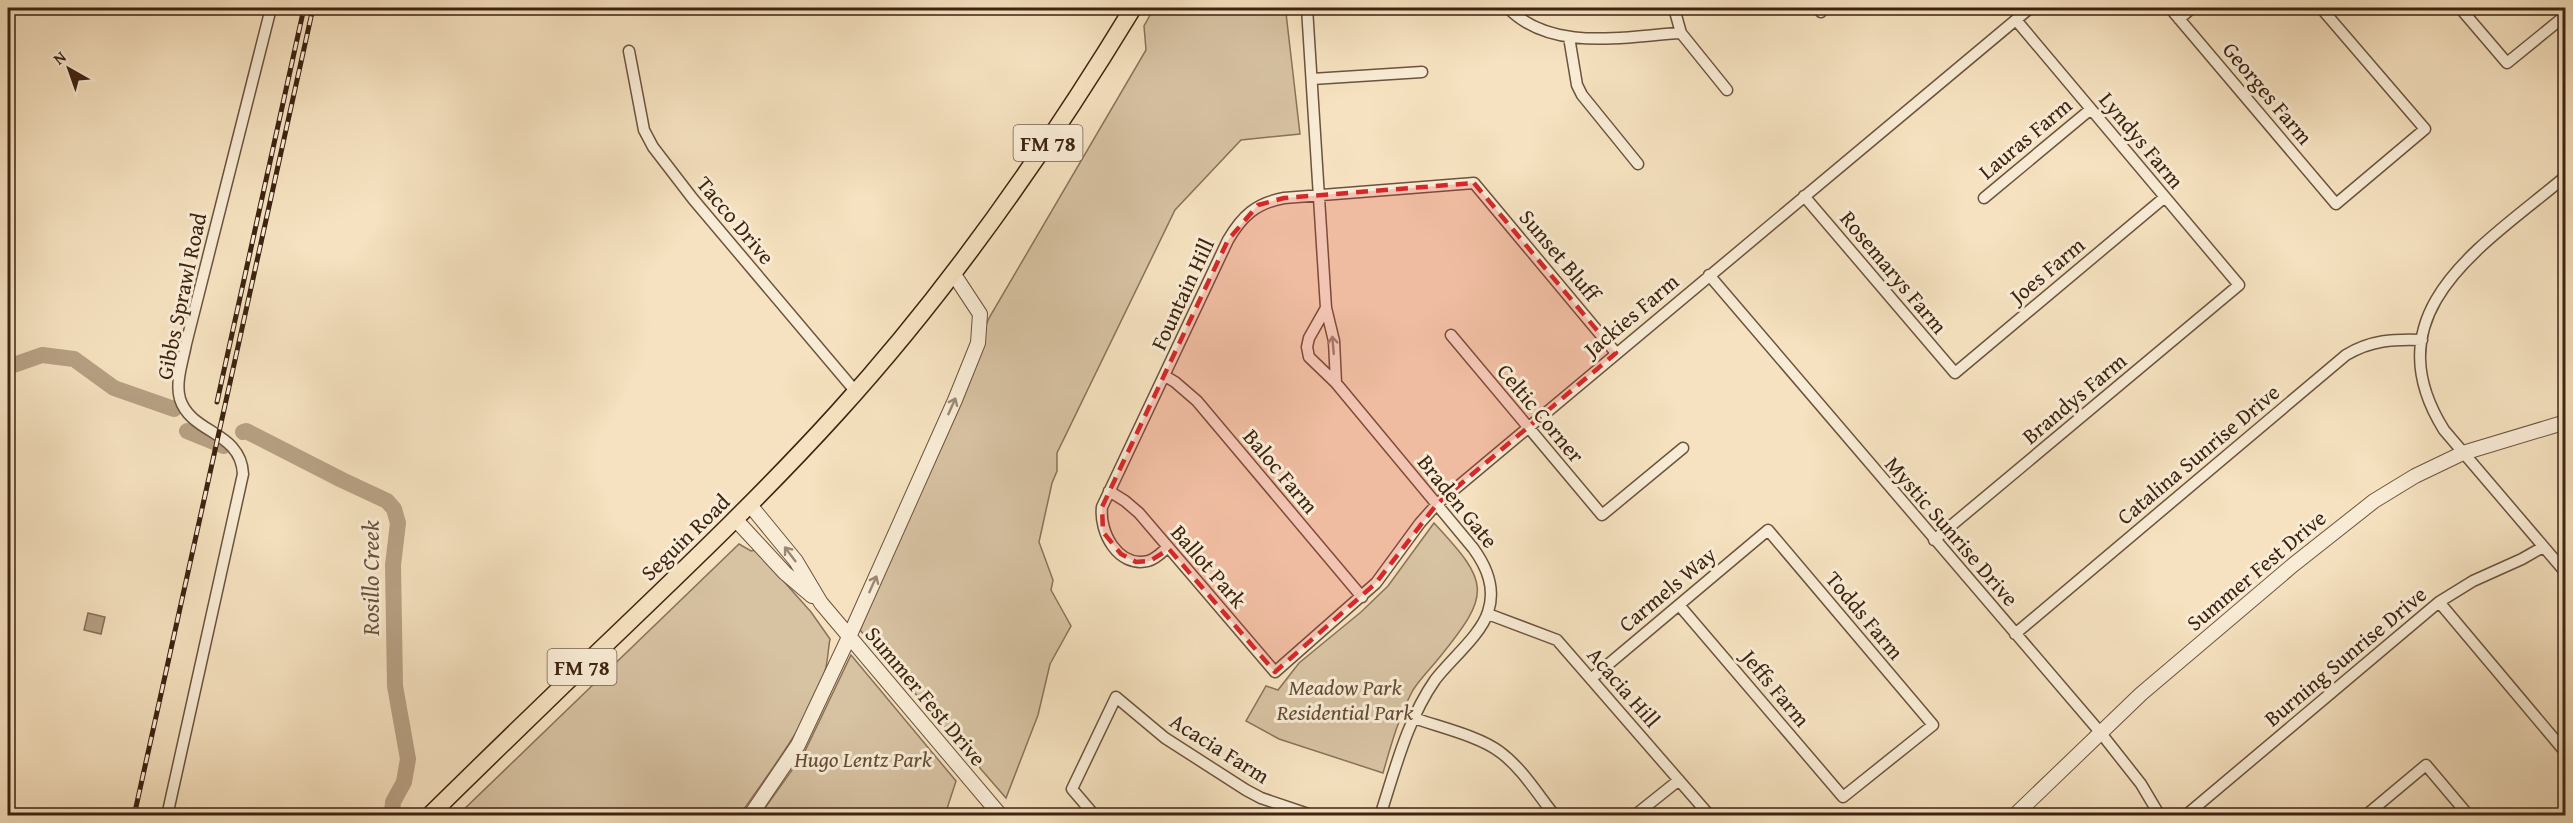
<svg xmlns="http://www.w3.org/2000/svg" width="2573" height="823" font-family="'Gentium Book Plus',serif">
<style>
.green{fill:#d7c2a2;stroke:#8a725a;stroke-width:1.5}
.water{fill:#b7a184;stroke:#866f56;stroke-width:1.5}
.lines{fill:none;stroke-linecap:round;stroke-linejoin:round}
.river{stroke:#b7a184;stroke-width:16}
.minor-casing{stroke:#6b533d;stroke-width:13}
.tertiary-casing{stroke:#6b533d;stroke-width:16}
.primary-casing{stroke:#3d2311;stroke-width:19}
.minor{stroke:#f9ecd6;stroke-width:10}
.tertiary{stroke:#f9ecd6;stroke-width:14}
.primary{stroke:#f6e2c0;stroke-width:16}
.rail-casing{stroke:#3d2311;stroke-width:5}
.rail{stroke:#f9ecd6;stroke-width:3;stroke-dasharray:9;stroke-linecap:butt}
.oneway{stroke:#9b8874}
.marked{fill:#d62828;fill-opacity:0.2;stroke:#d62828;stroke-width:4.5;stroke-dasharray:12 8;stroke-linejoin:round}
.labels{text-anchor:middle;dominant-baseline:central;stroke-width:6;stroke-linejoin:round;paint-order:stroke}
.shield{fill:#f9ecd6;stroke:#755f4c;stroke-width:1.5}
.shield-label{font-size:21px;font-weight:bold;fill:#3d2311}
.street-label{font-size:22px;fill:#3d2311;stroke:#f9ecd6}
.park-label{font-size:22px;font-style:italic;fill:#644b35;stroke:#f9ecd6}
.water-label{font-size:24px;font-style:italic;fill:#684f39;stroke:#f9ecd6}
</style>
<rect width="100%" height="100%" fill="#f6e2c0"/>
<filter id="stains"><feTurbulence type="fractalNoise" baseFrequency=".00333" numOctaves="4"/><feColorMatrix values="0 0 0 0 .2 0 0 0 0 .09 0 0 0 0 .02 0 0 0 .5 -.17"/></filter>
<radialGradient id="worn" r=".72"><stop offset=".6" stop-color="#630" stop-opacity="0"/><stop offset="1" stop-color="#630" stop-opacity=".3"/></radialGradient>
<path class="green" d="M1154,8H1292V12L1286,13L1300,134L1241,140L1175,210L1057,453V471L1052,483L1039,542L1053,580L1051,590L1071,626L1050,664L1038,715L1006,798L860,630L989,318L1146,50L1144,26Z
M1434,523C1490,583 1492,593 1439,658C1431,668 1420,679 1413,690C1399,716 1391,745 1383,773L1279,739L1246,721L1266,686L1278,690L1299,663L1361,612L1388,586Z
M739,544L751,551L756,550L811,612L830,639C828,649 828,661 825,671C812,718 767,775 740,815L457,816Z
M851,655L956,781L945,815H760L804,753Z"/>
<path class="water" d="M88,613L105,617L101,634L84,630Z"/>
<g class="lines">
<path class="river" d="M8,367L42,355L74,359L114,388L174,409
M187,431L224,446
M243,432L246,431L342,480L387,501L394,509L398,523L393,565L395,686L408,759L404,782L393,802L392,813"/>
<g class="minor-casing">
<path id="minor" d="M1307,8L1326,308L1334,341L1336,383
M1508,8C1552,53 1625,36 1681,33
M1674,8L1681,33L1727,90
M1818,8L1821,12
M2170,8L2336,204L2425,129L2321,8
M2460,8L2507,63L2566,15
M2179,19L2192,8
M1569,37L1577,85L1582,95L1638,164
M629,51L644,130L653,147L693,199L856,392
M1312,79L1422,72
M2566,176C2486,244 2369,310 2444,430L2566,573
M1804,196L1955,373L2165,197
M1984,198L2091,109
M1709,275L2100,732L2141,784L2160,816
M1326,308L1309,338L1307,347L1309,357L1336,383L1473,548C1487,567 1496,588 1488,612C1481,635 1449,661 1435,680C1407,720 1395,770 1380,816
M1451,335L1602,515L1683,448
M1165,376L1175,382L1197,401L1362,597
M1109,491L1125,501L1139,513L1275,672L1376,583L1420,523L1437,504L2030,8
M1934,540L2239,285L2016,20
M1168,547C1162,552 1156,559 1148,561C1118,568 1099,532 1102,507L1228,240C1242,216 1256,203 1284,198L1474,183L1616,353
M2439,602L2566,753
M1488,614L1557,640L1710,816
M2015,634L2346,355C2371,340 2393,339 2422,340
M1592,678L1768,530L1933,725L1843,797L1679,605
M1414,718C1439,727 1479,736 1500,752C1522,768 1538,795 1555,816
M167,816L243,474C241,431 191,434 180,399C175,382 183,361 186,344L271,8
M1095,816L1072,789L1116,697L1165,738L1246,790L1261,798L1314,816
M1634,816L1679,780
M2185,816L2439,602L2473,581L2522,559L2543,547
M2365,816L2426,765L2469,816"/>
</g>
<g class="tertiary-casing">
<path id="tertiary" d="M750,505L796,561L821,603L1001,816
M736,520L785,573L812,596
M750,816L798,745L849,637L955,400L978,343L980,314L953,273
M2014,816L2141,694L2293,565L2374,501L2415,476L2463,453L2566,422"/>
</g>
<g class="primary-casing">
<path id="primary" d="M429,816C493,753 558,690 623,628C696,558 769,488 837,413C950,289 1046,151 1133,8"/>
</g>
<use href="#minor" class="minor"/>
<use href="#tertiary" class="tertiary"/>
<use href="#primary" class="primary"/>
<g class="rail-casing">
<path id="rail" d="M217,402L304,8
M134,816L313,8"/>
</g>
<use href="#rail" class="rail"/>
</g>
<defs><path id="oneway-shaft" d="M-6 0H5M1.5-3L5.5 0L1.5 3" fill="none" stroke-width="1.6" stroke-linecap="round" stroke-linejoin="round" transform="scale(1.5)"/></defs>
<g class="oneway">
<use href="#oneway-shaft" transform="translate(1333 345) rotate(-95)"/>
<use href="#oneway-shaft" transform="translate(952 406) rotate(-66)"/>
<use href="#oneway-shaft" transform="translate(790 554) rotate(-127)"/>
<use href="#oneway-shaft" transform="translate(873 584) rotate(-66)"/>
</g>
<path class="marked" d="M1474,183L1616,353L1437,504L1376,583L1275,672L1169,549L1150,561L1136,562L1121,554L1103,532L1102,507L1228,240L1258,205L1284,198Z"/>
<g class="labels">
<g class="shield">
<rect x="1013.5" y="125" width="69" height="36" rx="4.5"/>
<rect x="547.5" y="649" width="69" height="36" rx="4.5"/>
</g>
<g class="shield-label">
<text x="1048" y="143">FM 78</text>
<text x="582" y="667">FM 78</text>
</g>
<g class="street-label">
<text transform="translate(2268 93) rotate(50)">Georges Farm</text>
<text transform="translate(2025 138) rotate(-40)">Lauras Farm</text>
<text transform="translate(2142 140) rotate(50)">Lyndys Farm</text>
<text transform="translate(736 220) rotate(50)">Tacco Drive</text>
<text transform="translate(1560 255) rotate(50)">Sunset Bluff</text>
<text transform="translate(2047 270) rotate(-40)">Joes Farm</text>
<text transform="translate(1894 272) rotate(50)">Rosemarys Farm</text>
<text transform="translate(1182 294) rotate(-65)">Fountain Hill</text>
<text transform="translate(181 296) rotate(-78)">Gibbs Sprawl Road</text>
<text transform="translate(1631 315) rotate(-40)">Jackies Farm</text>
<text transform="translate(2074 398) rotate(-40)">Brandys Farm</text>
<text transform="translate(1541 413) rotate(50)">Celtic Corner</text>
<text transform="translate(2198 454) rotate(-40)">Catalina Sunrise Drive</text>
<text transform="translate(1281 471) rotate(50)">Baloc Farm</text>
<text transform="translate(1458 501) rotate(51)">Braden Gate</text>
<text transform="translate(1952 531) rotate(49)">Mystic Sunrise Drive</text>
<text transform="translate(685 537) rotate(-44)">Seguin Road</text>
<text transform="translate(1209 566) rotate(49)">Ballot Park</text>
<text transform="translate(2256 570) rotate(-40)">Summer Fest Drive</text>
<text transform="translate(1667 589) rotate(-40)">Carmels Way</text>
<text transform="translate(1865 615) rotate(50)">Todds Farm</text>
<text transform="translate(2345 656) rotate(-40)">Burning Sunrise Drive</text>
<text transform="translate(1624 687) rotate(49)">Acacia Hill</text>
<text transform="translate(1776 688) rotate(50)">Jeffs Farm</text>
<text transform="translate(926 696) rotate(50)">Summer Fest Drive</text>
<text transform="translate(1220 748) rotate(32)">Acacia Farm</text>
</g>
<g class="park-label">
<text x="1345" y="687">Meadow Park<tspan x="1345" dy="25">Residential Park</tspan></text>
<text x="863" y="759">Hugo Lentz Park</text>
</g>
<g class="water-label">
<text transform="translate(370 578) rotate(-90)">Rosillo Creek</text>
</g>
</g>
<rect width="2573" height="823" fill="none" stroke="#f6e2c0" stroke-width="30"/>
<rect x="9" y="9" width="2555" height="805" fill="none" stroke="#3d2311" stroke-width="3"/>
<rect x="15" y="15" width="2543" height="793" fill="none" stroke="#3d2311" stroke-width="1.5"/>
<g transform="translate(69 69) rotate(320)" stroke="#f9ecd6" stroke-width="4.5" paint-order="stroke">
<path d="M0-4.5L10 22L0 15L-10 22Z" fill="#3d2311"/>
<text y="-9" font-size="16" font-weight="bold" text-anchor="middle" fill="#3d2311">N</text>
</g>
<rect width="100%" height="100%" filter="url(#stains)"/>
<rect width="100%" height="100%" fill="url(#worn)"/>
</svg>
